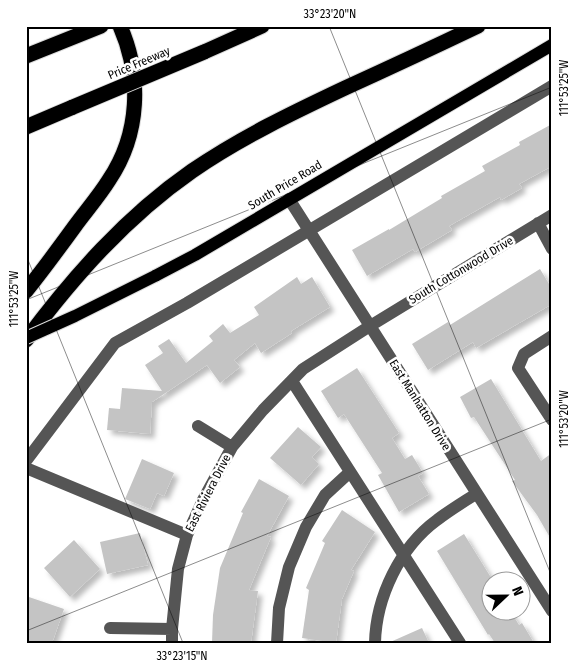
<svg xmlns="http://www.w3.org/2000/svg" width="578" height="669" font-family="'Fira Sans Condensed',sans-serif">
<style>
.building{fill:#c4c4c4;filter:url(#shadow)}
.lines{fill:none;stroke-linecap:round;stroke-linejoin:round}
.major-casing{stroke:#dbdbdb;stroke-width:14}
.highway-casing{stroke:#dbdbdb;stroke-width:17}
.minor{stroke:#555;stroke-width:12}
.major{stroke:#000;stroke-width:12}
.highway{stroke:#000;stroke-width:15}
.major-bridge-casing{stroke:#dbdbdb;stroke-width:14;stroke-linecap:butt}
.highway-bridge-casing{stroke:#dbdbdb;stroke-width:17;stroke-linecap:butt}
.major-bridge{stroke:#000;stroke-width:12}
.highway-bridge{stroke:#000;stroke-width:15}
.ticks{fill:none;stroke:#000;stroke-width:1;stroke-opacity:0.45}
.labels{text-anchor:middle;dominant-baseline:central;stroke-width:5;stroke-linejoin:round;paint-order:stroke}
.street-label{font-size:12px;fill:#000;stroke:#fff}
.neatline{fill:none;stroke:#000;stroke-width:2}
.ticks-label{font-size:12px;text-anchor:middle;fill:#000}
</style>
<defs>
<filter id="shadow"><feDropShadow dx="4.5" dy="4.5" stdDeviation="2.5" flood-color="#0004"/></filter>
</defs>
<rect width="100%" height="100%" fill="#fff"/>
<path class="building" d="M552,124V166L519,184L522,188L501,200L500,197L449,226L452,230L415,252L413,249L367,276L352,250L389,229V230L442,198L441,196L485,171L482,166L520,145L519,142Z
M540,269L552,289V304L476,348L473,342L428,370L412,344L448,322L450,325Z
M297,277L301,284L312,277L330,307L291,331L292,333L261,353L255,343L234,360L240,367L220,383L207,365L152,402L150,434L107,430L109,408L120,409L122,388L162,391L145,365L163,353L158,346L169,339L186,363L213,341L209,336L223,324L230,333L259,315L254,307Z
M357,368L399,433L392,438L405,459L412,455L423,473L418,476L429,494L399,512L378,475L382,473L344,414L338,418L321,391Z
M491,379L541,461L552,453V541L537,515L512,481L515,480L474,417L471,418L460,397Z
M298,427L321,447L312,457L319,464L301,485L270,458Z
M142,459L174,473L164,496L157,493L150,509L125,499Z
M259,479L289,496L267,536L271,537L249,590L258,591L251,643H212L213,615L220,568L243,513L241,512Z
M342,510L375,532L351,570L354,571L342,599L336,643L302,638L309,590L306,588L325,543L322,541Z
M140,533L148,565L107,574L100,542Z
M464,534L490,576V612H511L519,625L522,623L534,643H495L489,634L488,635L437,551Z
M74,540L100,569L70,597L44,568Z
M26,596L64,609L52,643H26Z
M422,628L429,643H388Z"/>
<g class="lines">
<g class="major-casing">
<path id="major" d="M155,276L195,255L552,45"/>
</g>
<g class="highway-casing">
<path id="highway" d="M204,52L262,26
M26,56L101,26
M26,127L73,107
M26,291C43,270 59,248 75,226C86,211 99,196 109,180C140,134 142,76 120,26
M26,340C74,276 126,217 192,171C240,138 292,113 345,88C389,68 434,47 478,26"/>
</g>
<path class="minor" d="M289,199L552,611
M538,223L552,249
M552,336L524,354L518,368L552,420
M292,381L460,643
M198,426L232,447
M26,461L115,343L187,303L552,86
M26,468L187,535
M110,628L172,629
M172,643V629L178,569L187,535L203,500L232,447L263,410L303,369L370,326L552,215
M277,643L279,608L289,567L306,527L325,495L350,472
M375,643C376,597 400,547 437,520C450,510 463,502 476,494"/>
<use href="#major" class="major"/>
<use href="#highway" class="highway"/>
<g class="major-bridge-casing">
<path id="major-bridge" d="M26,338L75,316L155,276"/>
</g>
<g class="highway-bridge-casing">
<path id="highway-bridge" d="M73,107L204,52"/>
</g>
<use href="#major-bridge" class="major-bridge"/>
<use href="#highway-bridge" class="highway-bridge"/>
</g>
<path class="ticks" d="M329,26L552,577M26,255L183,643M26,300L552,87M26,631L552,419"/>
<g class="labels">
<g class="street-label">
<text transform="translate(139 63) rotate(-23)">Price Freeway</text>
<text transform="translate(285 185) rotate(-31)">South Price Road</text>
<text transform="translate(461 270) rotate(-31)">South Cottonwood Drive</text>
<text transform="translate(420 405) rotate(58)">East Manhatton Drive</text>
<text transform="translate(208 493) rotate(-63)">East Riviera Drive</text>
</g>
</g>
<rect width="578" height="669" fill="none" stroke="#ffffff" stroke-width="55"/>
<g transform="translate(506 596) rotate(68)"><circle r="24" fill="#ffffff" stroke="#999999"/>
<path d="M0-4L9 19L0 12L-9 19Z" fill="#000000"/>
<text y="-8" font-size="14" font-weight="bold" text-anchor="middle" fill="#000000">N</text>
</g>
<rect x="28" y="28" width="522" height="614" class="neatline"/>
<g class="ticks-label">
<text x="330" y="18">33°23'20"N</text>
<text transform="translate(564 88) rotate(-90)" y="4">111°53'25"W</text>
<text transform="translate(14 299) rotate(-90)" y="4">111°53'25"W</text>
<text transform="translate(564 419) rotate(-90)" y="4">111°53'20"W</text>
<text x="182" y="660">33°23'15"N</text>
</g>
</svg>
